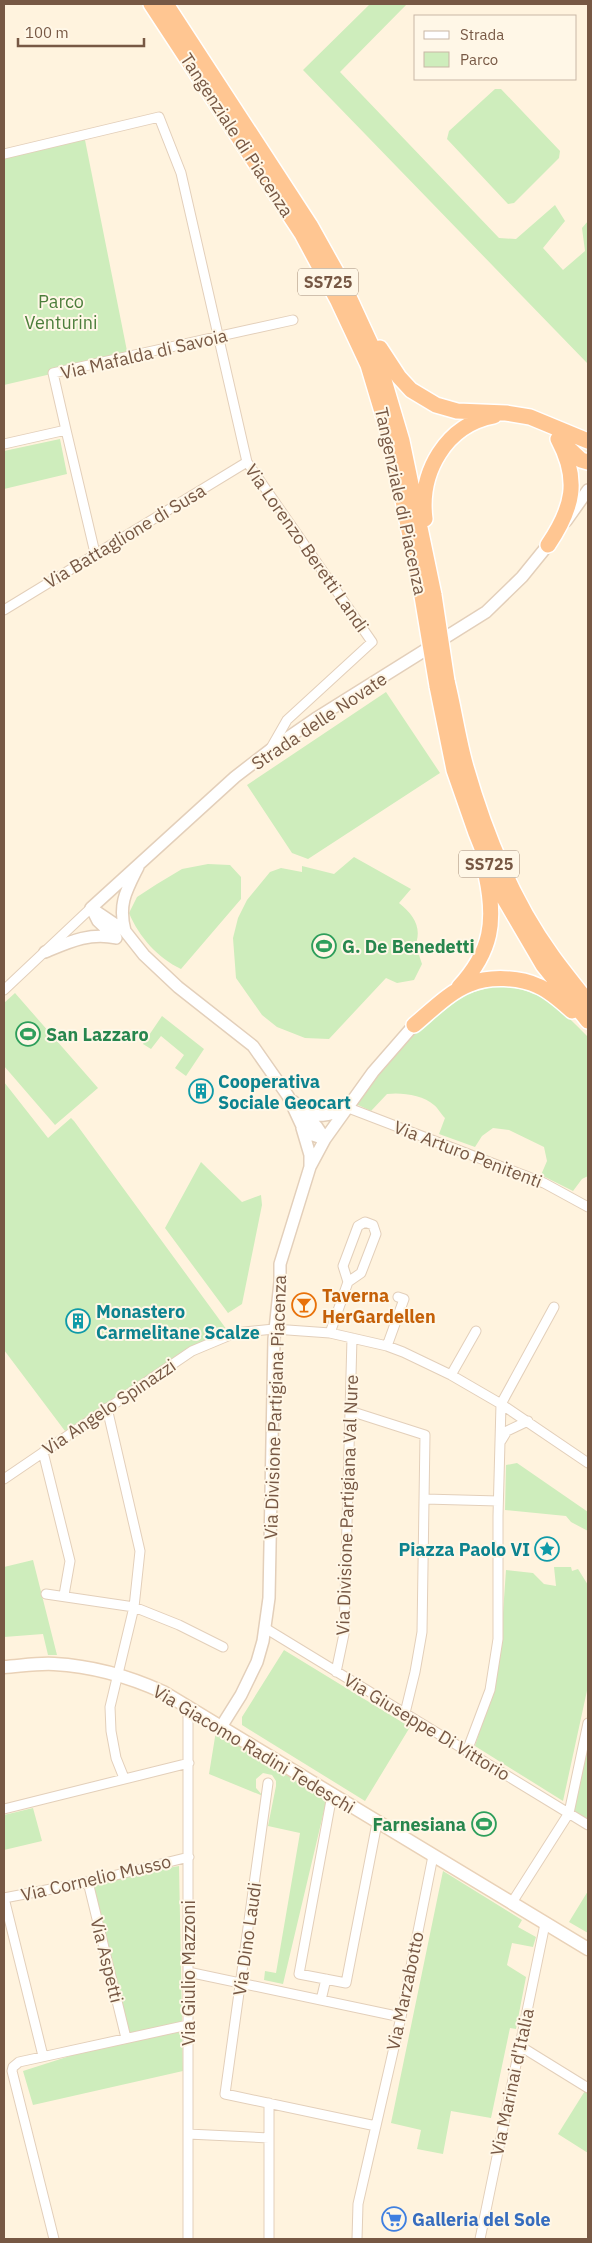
<svg xmlns="http://www.w3.org/2000/svg" width="592" height="2243" font-family="'IBM Plex Sans',sans-serif">
<style>
.green{fill:#ceedbc}
.lines{fill:none;stroke-linecap:round;stroke-linejoin:round}
.minor-casing{stroke:#e3cfba;stroke-width:11}
.tertiary-casing{stroke:#e3cfba;stroke-width:14}
.secondary-casing{stroke:#e9d1b7;stroke-width:15}
.trunk-casing{stroke:#fff;stroke-width:18}
.minor{stroke:#fff;stroke-width:9}
.tertiary{stroke:#fff;stroke-width:11}
.secondary{stroke:#fff;stroke-width:12}
.trunk{stroke:#ffc692;stroke-width:15}
.trunk-bridge-casing{stroke:#fff;stroke-width:18;stroke-linecap:butt}
.trunk-bridge{stroke:#ffc692;stroke-width:15}
.labels{text-anchor:middle;dominant-baseline:central;stroke-width:4;stroke-linejoin:round;paint-order:stroke}
.shield{fill:#fff7e7;stroke:#a08875;stroke-width:1}
.shield-label{font-size:16px;font-weight:bold;fill:#775844}
.street-label{font-size:18px;fill:#775844;stroke:#fff7e7}
.park-label{font-size:18px;fill:#4c7e3b;stroke:#fff7e7}
.leisure-label{font-size:18px;font-weight:bold;fill:#27864d;stroke:#fff7e7;text-anchor:start}
.culture-label{font-size:18px;font-weight:bold;fill:#0d838f;stroke:#fff7e7;text-anchor:start}
.food-label{font-size:18px;font-weight:bold;fill:#c56008;stroke:#fff7e7;text-anchor:start}
.shop-label{font-size:18px;font-weight:bold;fill:#366cbe;stroke:#fff7e7;text-anchor:start}
</style>
<rect width="100%" height="100%" fill="#fff3de"/>
<path class="green" d="M370,4H407L340,72L499,238L516,239L555,205L565,221L543,248L563,270L585,251L582,228L588,221V364L303,70Z
M495,89H501L560,151L559,158L514,203L508,204L447,139L449,131Z
M84,135L128,356L4,385V154Z
M60,439L67,474L4,489V451Z
M386,692L440,773L308,859L292,853L247,785Z
M354,857L411,889L399,903C415,916 423,929 414,949L418,952L422,964L414,980L397,983L386,978L329,1039L305,1038L277,1027L262,1015L236,978L233,938L238,918L247,900L270,872L281,868L302,872V866L334,874Z
M208,864L230,865L241,877V899L181,969C158,958 139,937 129,913L137,897L157,884L182,869Z
M495,986C541,988 557,1006 588,1037V1176L582,1179L573,1191L541,1175L547,1161L544,1147L509,1130L493,1128L482,1136L475,1147L439,1134L445,1118C441,1114 438,1108 434,1105C423,1095 401,1092 387,1094L371,1111L358,1105L356,1102L387,1063L414,1034L464,995Z
M15,993L98,1088L55,1125L4,1066V1003Z
M162,1016L204,1049L186,1076L175,1068L184,1055L161,1036L151,1049L143,1044Z
M4,1082L48,1138L71,1118L74,1121L227,1330L65,1431L4,1350Z
M201,1162L242,1202L261,1195L262,1205L242,1304L228,1313L165,1228Z
M517,1463L588,1512V1531L571,1522L566,1516L505,1510L506,1465Z
M33,1560L57,1655H48L43,1634L4,1637V1567Z
M554,1567H571L572,1571L578,1569L588,1585V1686L563,1801L475,1746L492,1692L501,1642L506,1570L533,1573L544,1584L556,1586Z
M284,1650L410,1727L365,1801L242,1725V1717Z
M216,1731L327,1798L283,1984L264,1980L265,1971L276,1973L300,1833L268,1826L276,1786V1781L272,1775L263,1773L256,1779V1788L263,1796L209,1774Z
M588,1739V1821L573,1812Z
M33,1808L42,1841L4,1850V1815Z
M179,1866L183,2071L33,2105L23,2071L126,2038L88,1882Z
M443,1871L522,1920L518,1927L536,1937L533,1947L512,1943L507,1965L526,1977L516,2029L510,2028L491,2118L451,2111L443,2154L417,2149L421,2130L391,2123Z
M588,1891V1933L569,1922Z
M588,2086V2153L558,2134Z"/>
<g class="lines">
<g class="minor-casing">
<path id="minor" d="M4,154L159,117L181,173L247,462L372,642L287,720L271,748
M66,430L95,553
M4,444L66,430L53,373L293,320
M4,610L247,462
M4,990L91,908
M346,1107L544,1183L588,1207
M330,1333L348,1282L361,1273L376,1234L373,1225L365,1222L358,1226L343,1266L348,1282
M387,1346L404,1299L398,1297
M451,1375L476,1331
M107,1408L140,1551L134,1607L110,1707L111,1731L116,1758L124,1778
M350,1411L425,1435L422,1632L415,1672L405,1713
M501,1441L507,1431L528,1421
M43,1452L70,1561L64,1595
M4,1479L192,1351L235,1333L274,1329L330,1333L387,1346L403,1352L451,1375L501,1404L588,1463
M425,1499L498,1501
M46,1594L134,1607L179,1625L223,1647
M265,1628L588,1825
M336,1672L344,1634L352,1338
M467,1751L490,1690L498,1639V1516L501,1404L554,1307
M268,1783L225,2094L376,2126
M332,1795L299,1974L346,1983L377,1823
M4,1809L189,1763
M88,1882L126,2038
M4,1898L88,1882L189,1857
M4,1898L43,2056
M511,1904L569,1813L588,1723
M188,1972L401,2017
M321,2000L326,1979
M520,2046L588,2088
M269,2103V2239
M188,2134L269,2138
M54,2239L12,2071L13,2067L19,2062L188,2025
M188,2239V1707
M357,2239L358,2204L401,2017L433,1856
M480,2239L545,1924"/>
</g>
<g class="tertiary-casing">
<path id="tertiary" d="M566,521L588,490
M91,908L235,777L270,750L315,719L486,612L522,577L552,540
M91,908L125,931L144,955L178,987L253,1046L288,1096L301,1124L310,1134L325,1139
M92,909L98,921L115,937
M125,931C118,904 126,891 138,867
M45,952C69,942 90,932 116,938
M294,1102L317,1127L325,1139
M304,1111C319,1118 330,1116 344,1108
M302,1128L310,1155V1166
M221,1727L241,1695L257,1662L263,1641L269,1598L274,1339L280,1282V1264L310,1167L325,1139L373,1072L414,1025"/>
</g>
<g class="secondary-casing">
<path id="secondary" d="M4,1667C20,1666 38,1663 54,1664C91,1666 130,1677 163,1692L588,1949"/>
</g>
<g class="trunk-casing">
<path id="trunk" d="M151,4L302,234L338,301L368,365L392,445L422,596
M166,4L310,225L343,284L378,360L402,441L434,595
M380,348L399,377L411,390L436,405L457,411L506,413L530,417L588,441
M564,444L581,460L588,462
M425,519C419,472 446,425 494,416
M548,545C573,508 580,480 558,439
M447,681C454,709 458,739 466,767C485,833 512,901 553,957C564,972 576,987 588,1002
M437,686L454,770L476,833L498,888L543,965L588,1021
M459,987C492,951 496,921 486,875
M414,1025C431,1011 449,992 470,984C489,976 519,977 538,986C550,991 562,1002 572,1011"/>
</g>
<use href="#minor" class="minor"/>
<use href="#tertiary" class="tertiary"/>
<use href="#secondary" class="secondary"/>
<use href="#trunk" class="trunk"/>
<g class="trunk-bridge-casing">
<path id="trunk-bridge" d="M434,595L447,681
M422,596L437,686"/>
</g>
<use href="#trunk-bridge" class="trunk-bridge"/>
</g>
<defs>
<g id="stadium-ring" transform="scale(1.25)"><circle r="9.5" fill="#fff7e7" stroke="#2e9e5b" stroke-width="1.5"/><path d="M0-5a6.5 5 0 1 0 0 10a6.5 5 0 1 0 0-10ZM-3.5-1.8h7v3.6h-7Z" fill="#2e9e5b"/></g>
<g id="building-ring" transform="scale(1.25)"><circle r="9.5" fill="#fff7e7" stroke="#0f9aa8" stroke-width="1.5"/><path d="M-4-6H4V6H1V3H-1V6H-4ZM-2.5-4.3h1.7v1.8h-1.7ZM.8-4.3h1.7v1.8H.8ZM-2.5-1h1.7V.8h-1.7ZM.8-1h1.7V.8H.8Z" fill="#0f9aa8"/></g>
<g id="bar-ring" transform="scale(1.25)"><circle r="9.5" fill="#fff7e7" stroke="#e8710a" stroke-width="1.5"/><path d="M-6-5H6L.8 .8V4.5H3.5V6h-7V4.5H-.8V.8Z" fill="#e8710a"/></g>
<g id="sight-ring" transform="scale(1.25)"><circle r="9.5" fill="#fff7e7" stroke="#0f9aa8" stroke-width="1.5"/><path d="M0-6L1.8-2.2L6-1.7L2.9 1.2L3.7 5.4L0 3.3L-3.7 5.4L-2.9 1.2L-6-1.7L-1.8-2.2Z" fill="#0f9aa8"/></g>
<g id="supermarket-ring" transform="scale(1.25)"><circle r="9.5" fill="#fff7e7" stroke="#3f7fe0" stroke-width="1.5"/><path d="M-6-5.5h2.5l.6 2H6L4.5 2H-2.5L-4.4-4H-6ZM-1.5 3.2a1.3 1.3 0 1 0 .1 0ZM3 3.2a1.3 1.3 0 1 0 .1 0Z" fill="#3f7fe0"/></g>
</defs>
<g fill-rule="evenodd">
<use href="#stadium-ring" x="324" y="946"/>
<use href="#stadium-ring" x="28" y="1034"/>
<use href="#building-ring" x="201" y="1091"/>
<use href="#bar-ring" x="304" y="1305"/>
<use href="#building-ring" x="78" y="1321"/>
<use href="#sight-ring" x="547" y="1549"/>
<use href="#stadium-ring" x="484" y="1824"/>
<use href="#supermarket-ring" x="394" y="2219"/>
</g>
<g class="labels">
<g class="shield">
<rect x="298" y="268.5" width="60" height="27" rx="4"/>
<rect x="459" y="850.5" width="60" height="27" rx="4"/>
</g>
<g class="shield-label">
<text x="328" y="282">SS725</text>
<text x="489" y="864">SS725</text>
</g>
<g class="street-label">
<text transform="translate(237 135) rotate(57)">Tangenziale di Piacenza</text>
<text transform="translate(144 354) rotate(-13)">Via Mafalda di Savoia</text>
<text transform="translate(401 501) rotate(78)">Tangenziale di Piacenza</text>
<text transform="translate(125 536) rotate(-31)">Via Battaglione di Susa</text>
<text transform="translate(307 548) rotate(55)">Via Lorenzo Beretti Landi</text>
<text transform="translate(319 721) rotate(-34)">Strada delle Novate</text>
<text transform="translate(468 1154) rotate(21)">Via Arturo Penitenti</text>
<text transform="translate(109 1407) rotate(-34)">Via Angelo Spinazzi</text>
<text transform="translate(275 1407) rotate(-88)">Via Divisione Partigiana Piacenza</text>
<text transform="translate(347 1505) rotate(-88)">Via Divisione Partigiana Val Nure</text>
<text transform="translate(427 1727) rotate(31)">Via Giuseppe Di Vittorio</text>
<text transform="translate(254 1749) rotate(31)">Via Giacomo Radini Tedeschi</text>
<text transform="translate(96 1878) rotate(-13)">Via Cornelio Musso</text>
<text transform="translate(247 1939) rotate(-82)">Via Dino Laudi</text>
<text transform="translate(107 1960) rotate(76)">Via Aspetti</text>
<text transform="translate(188 1973) rotate(-90)">Via Giulio Mazzoni</text>
<text transform="translate(405 1991) rotate(-78)">Via Marzabotto</text>
<text transform="translate(512 2082) rotate(-78)">Via Marinai d'Italia</text>
</g>
<g class="park-label">
<text x="61" y="301">Parco<tspan x="61" dy="21">Venturini</tspan></text>
</g>
<g class="leisure-label">
<text x="342" y="946">G. De Benedetti</text>
<text x="46" y="1034">San Lazzaro</text>
<text x="466" y="1824" text-anchor="end">Farnesiana</text>
</g>
<g class="culture-label">
<text x="218" y="1081">Cooperativa<tspan x="218" dy="21">Sociale Geocart</tspan></text>
<text x="96" y="1311">Monastero<tspan x="96" dy="21">Carmelitane Scalze</tspan></text>
<text x="530" y="1549" text-anchor="end">Piazza Paolo VI</text>
</g>
<g class="food-label">
<text x="322" y="1295">Taverna<tspan x="322" dy="21">HerGardellen</tspan></text>
</g>
<g class="shop-label">
<text x="412" y="2219">Galleria del Sole</text>
</g>
</g>
<rect width="592" height="2243" fill="none" stroke="#775844" stroke-width="10"/>
<rect x="414" y="15" width="162" height="65" fill="#fff7e7" stroke="#c9b7a6"/>
<rect x="424" y="31" width="25" height="8" fill="#ffffff" stroke="#c9b7a6"/>
<text x="460" y="40" font-size="15" fill="#775844">Strada</text>
<rect x="424" y="52" width="25" height="15" fill="#ceedbc" stroke="#c9b7a6"/>
<text x="460" y="65" font-size="15" fill="#775844">Parco</text>
<path d="M18 38v8h126v-8" fill="none" stroke="#775844" stroke-width="2.5"/>
<text x="25" y="38" font-size="15" fill="#775844" stroke="#fff7e7" stroke-width="4" paint-order="stroke">100 m</text>
</svg>
